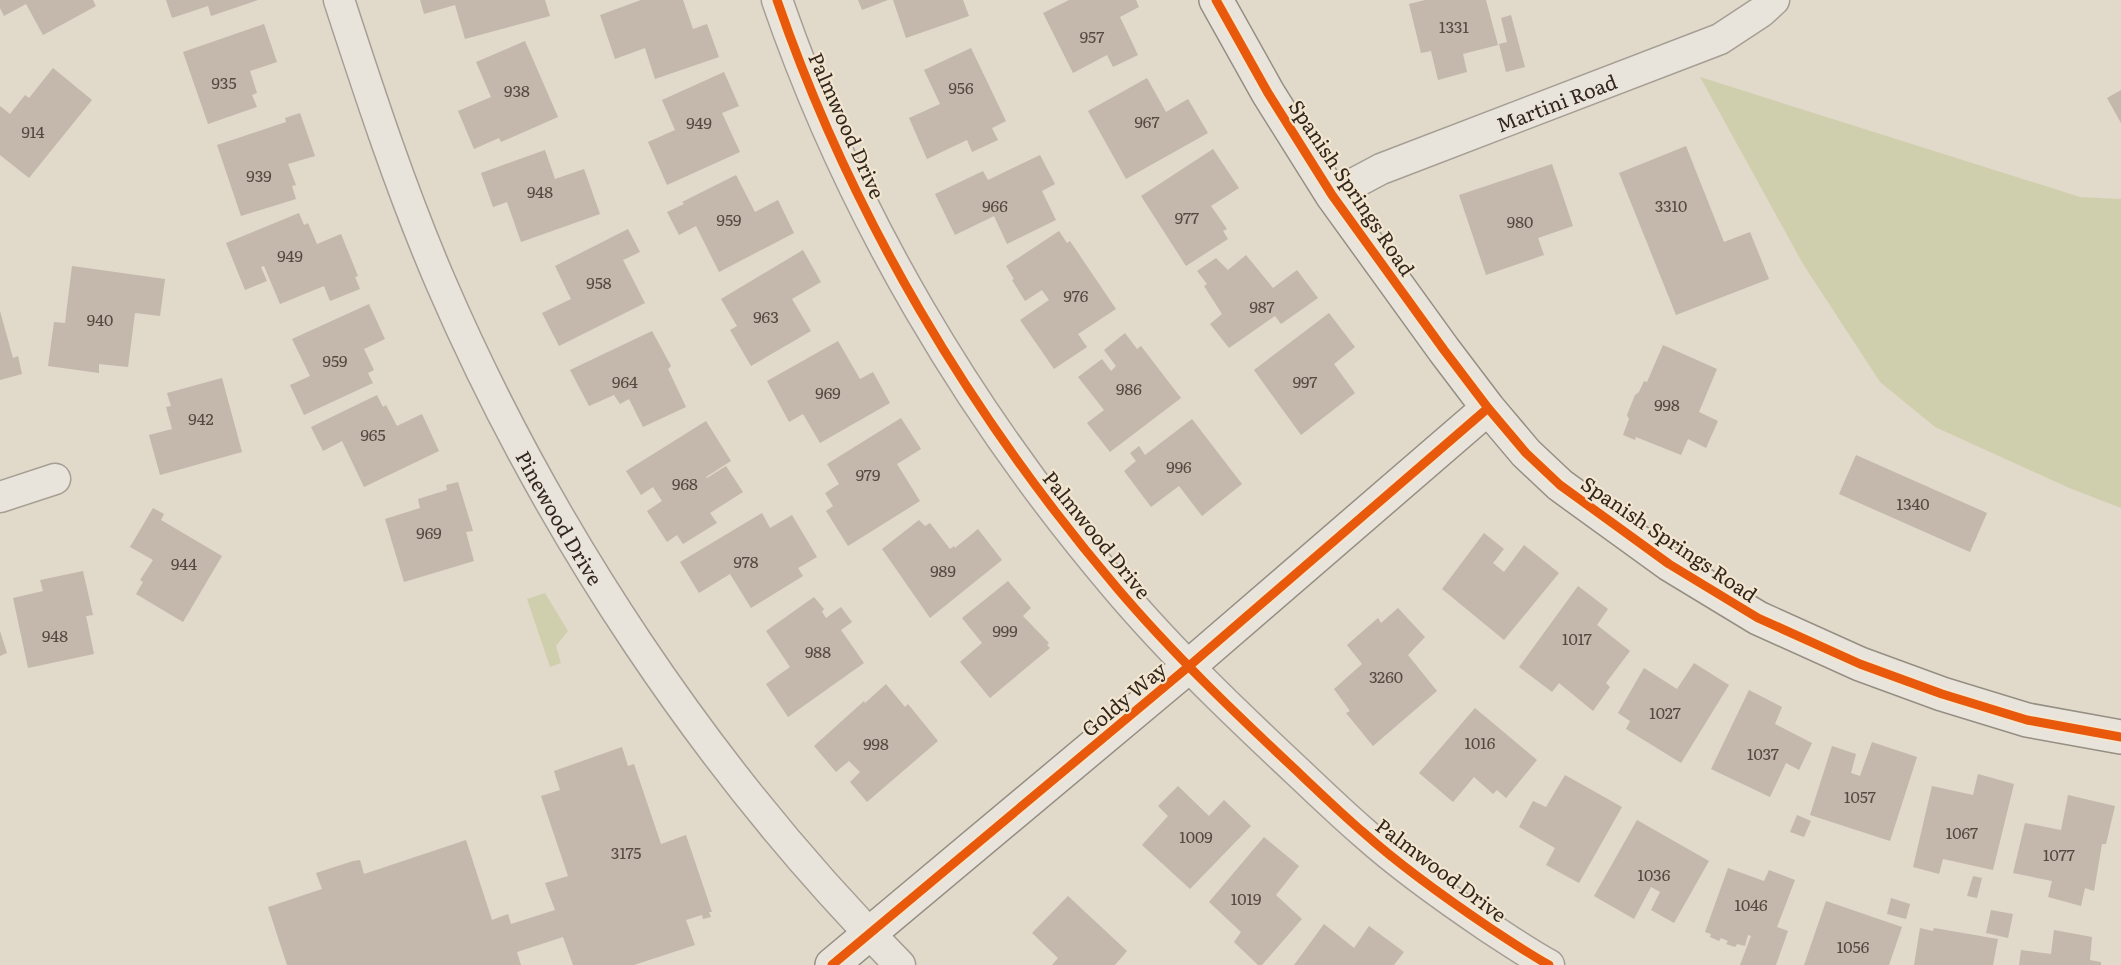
<svg xmlns="http://www.w3.org/2000/svg" width="2121" height="965" font-family="Literata,serif">
<style>
.green{fill:#d0cfad}
.building{fill:#c4b7ab}
.lines{fill:none;stroke-linecap:round;stroke-linejoin:round}
.street-casing{stroke:#a59e94;stroke-width:33}
.secondary-casing{stroke:#958e83;stroke-width:36}
.street{stroke:#e9e4db;stroke-width:30}
.secondary{stroke:#e9e4db;stroke-width:33}
.cycleway-casing{stroke:#f2e6d0;stroke-width:13}
.cycleway{stroke:#e8590c;stroke-width:9}
.labels{text-anchor:middle;dominant-baseline:central;stroke-width:4.5;stroke-linejoin:round;paint-order:stroke}
.number-label{font-size:16px;fill:#564a40}
.street-label{font-size:20px;fill:#32261d;stroke:#f2e6d0}
</style>
<rect width="100%" height="100%" fill="#e1d9ca"/>
<path class="green" d="M1700,77L2080,197L2121,199V508L2067,487L1935,427L1880,382L1803,264Z
M545,593L568,631L556,646L561,663L550,667L527,599Z"/>
<path class="building" d="M0,0H93L96,6L43,35L26,4L4,16L0,8Z
M166,0H258L211,16L208,6L172,18Z
M420,0H545L550,16L465,39L455,5L424,14Z
M641,0H683L693,29L707,24L719,57L655,79L645,48L615,59L600,15Z
M858,0H888L862,10Z
M893,0H963L969,16L906,38Z
M1069,0H1136L1139,7L1120,17L1138,55L1113,67L1107,55L1073,73L1043,13Z
M1425,0H1486L1498,45L1463,54L1467,72L1438,80L1431,51L1421,53L1409,4Z
M1511,15L1525,67L1506,72L1499,44L1507,42L1501,18Z
M264,24L277,62L250,71L257,93L252,95L257,107L208,124L183,52Z
M525,41L558,117L501,142L499,138L474,149L458,111L491,97L476,62Z
M971,48L1006,121L992,128L998,140L972,152L967,140L927,159L909,118L940,104L924,70Z
M53,68L92,100L29,178L0,155V106L10,114L25,95L29,98Z
M724,72L739,106L722,113L740,152L667,185L648,142L675,130L662,100Z
M1147,78L1166,112L1188,99L1208,133L1126,179L1088,111Z
M2121,90V123L2107,98Z
M300,113L315,156L288,164L296,185L292,186L296,199L241,216L217,145L286,122L285,118Z
M1686,146L1724,242L1750,232L1769,279L1676,315L1619,173Z
M1213,149L1239,188L1211,206L1227,229L1223,231L1228,239L1186,266L1141,196Z
M545,150L555,179L584,169L600,214L521,242L507,202L493,207L481,173Z
M1040,155L1055,184L1042,191L1056,220L1007,244L994,216L955,235L935,194L983,171L988,180Z
M1552,164L1573,226L1538,238L1544,255L1486,275L1459,195Z
M736,175L755,212L778,200L794,233L719,272L696,226L679,235L667,212L684,204L682,202Z
M299,213L304,225L308,223L317,244L341,234L358,276L355,277L360,289L330,301L324,286L280,304L264,266L261,267L267,281L245,290L226,243Z
M628,229L640,252L623,260L645,303L559,346L542,313L571,299L555,266Z
M1059,231L1067,243L1070,241L1116,309L1078,334L1087,347L1054,369L1020,320L1049,300L1042,290L1025,301L1012,280L1014,279L1006,266Z
M803,250L821,282L792,299L811,331L751,366L730,330L737,326L721,299Z
M1246,255L1273,288L1297,270L1318,298L1281,324L1275,316L1229,348L1210,324L1222,314L1204,286L1207,284L1197,271L1216,258L1228,270Z
M72,266L165,279L160,316L135,313L128,367L99,364V373L48,366L54,322L65,323Z
M369,304L385,339L364,349L374,370L368,373L373,383L304,415L290,385L310,376L292,339Z
M0,311L13,358L18,356L22,374L0,380Z
M1329,313L1355,347L1334,364L1355,393L1301,435L1254,370Z
M652,331L671,366L668,369L686,407L643,427L629,399L620,404L614,395L589,406L570,370Z
M1125,333L1137,349L1141,346L1181,398L1110,452L1087,423L1104,410L1078,377L1102,359L1111,371L1116,366L1104,350Z
M838,341L860,379L873,372L890,403L820,443L803,414L789,422L767,381Z
M1663,345L1717,369L1699,412L1718,421L1706,448L1688,439L1681,455L1636,437L1635,440L1623,435L1629,419L1627,415L1635,395L1639,392L1644,381L1647,382Z
M222,378L242,452L160,475L149,435L172,429L166,407L171,406L167,393Z
M377,395L383,407L386,405L397,426L422,414L439,451L364,487L342,441L323,451L311,427Z
M901,418L921,449L897,464L920,501L848,546L826,511L833,506L825,493L839,484L827,464Z
M1192,419L1242,484L1202,516L1179,486L1151,507L1124,471L1136,461L1130,453L1139,446L1145,455Z
M706,421L731,461L706,477L707,478L726,466L743,492L710,513L717,523L683,544L677,535L667,542L647,511L662,501L653,487L641,495L626,471Z
M1856,455L1987,513L1970,552L1839,494Z
M458,482L473,531L466,532L474,561L404,582L385,519L420,508L418,499L447,490L446,485Z
M153,508L164,514L161,520L222,556L183,622L136,594L143,582L140,580L153,560L130,547Z
M762,513L770,528L792,515L817,557L798,568L803,576L751,608L730,574L699,593L680,562Z
M919,520L925,526L930,523L950,549L954,546L955,548L978,529L1002,560L930,618L882,549Z
M1484,533L1504,549L1493,563L1504,572L1524,545L1559,573L1504,640L1442,589Z
M83,571L93,615L86,616L94,654L28,668L13,598L43,591L40,580Z
M1008,581L1031,608L1023,616L1049,643L1047,645L1050,648L990,698L960,662L982,643L962,618Z
M1578,586L1608,609L1597,625L1630,651L1606,683L1610,687L1593,711L1559,683L1552,692L1519,667Z
M814,597L824,609L822,612L826,618L841,607L852,622L841,630L864,663L788,717L766,684L790,667L766,631Z
M1398,608L1425,637L1408,655L1437,691L1373,746L1346,713L1350,711L1334,689L1362,664L1347,645L1378,618L1381,623Z
M0,631L7,653L0,656Z
M1694,663L1729,685L1681,763L1626,729L1630,721L1618,713L1644,668L1677,689Z
M886,684L905,707L908,704L938,741L867,802L850,782L860,772L849,761L836,772L814,746L864,701L865,703Z
M1749,690L1782,707L1775,724L1812,743L1799,770L1786,763L1770,797L1711,769Z
M1475,708L1537,760L1506,798L1497,790L1493,794L1474,777L1453,802L1419,773Z
M1872,742L1917,757L1890,841L1810,815L1832,746L1856,754L1851,773L1860,776Z
M622,747L628,766L634,764L661,844L686,835L712,912H709L711,917L703,919L702,915L686,920L695,945L634,965H573L563,937L517,952L521,965H287L268,907L322,889L316,873L353,861L360,860L364,874L466,840L492,920L508,914L511,924L555,910L545,883L568,876L541,796L560,790L554,771Z
M1978,774L2014,784L1993,870L1943,859L1939,874L1913,867L1932,786L1973,795Z
M1565,775L1622,807L1579,883L1546,865L1555,848L1519,827L1533,801L1546,807Z
M1178,786L1209,816L1224,800L1251,826L1190,889L1142,845L1168,816L1158,806Z
M2068,795L2115,806L2106,844H2102L2094,891L2085,888L2081,906L2048,897L2052,881L2013,873L2025,823L2061,830Z
M1797,815L1811,821L1804,837L1790,832Z
M1637,820L1709,861L1674,923L1651,910L1660,892L1651,887L1634,919L1594,896Z
M1264,837L1299,866L1276,895L1302,919L1262,965H1258L1234,942L1241,932L1209,902Z
M1728,868L1764,881L1769,870L1795,880L1777,927L1788,931L1776,965H1740L1751,936L1748,935L1745,946L1737,944L1735,947L1726,944L1728,941L1721,938L1719,941L1710,937L1711,934L1705,932Z
M1973,876L1982,878L1977,898L1967,896Z
M1068,896L1127,951L1115,965H1052L1058,958L1032,933Z
M1891,898L1910,904L1906,919L1887,914Z
M1826,901L1902,927L1889,965H1804Z
M1991,910L2013,914L2008,938L1986,933Z
M1324,924L1354,948L1369,926L1404,952L1394,965H1294Z
M1920,928L1933,931L1934,928L1998,939L1993,965H1914Z
M2054,930L2092,937L2090,960L2101,962V965H2019L2021,950L2051,954Z"/>
<g class="lines">
<g class="street-casing">
<g id="street">
<path id="s1" d="M339,0C370,95 401,190 441,283C548,531 709,773 900,965"/>
<path d="M777,0C851,215 970,415 1117,588C1173,654 1236,714 1299,773C1320,793 1342,814 1364,833C1403,868 1447,899 1490,928C1510,941 1529,954 1549,965"/>
<path id="s2" d="M1332,195L1381,169L1720,39L1761,12L1774,0"/>
<path d="M0,497L55,479"/>
</g>
</g>
<g class="secondary-casing">
<path id="secondary" d="M1216,0L1268,93L1332,195L1444,350L1488,408L1526,453L1560,485L1669,564L1758,618L1860,664L1942,694L2027,720L2121,737
M832,965L1188,667L1488,408"/>
</g>
<use href="#street" class="street"/>
<use href="#secondary" class="secondary"/>
<g class="cycleway-casing">
<path id="cycleway" d="M777,0C851,215 970,415 1117,588C1173,654 1236,714 1299,773C1320,793 1342,814 1364,833C1403,868 1447,899 1490,928C1510,941 1529,954 1549,965
M1216,0L1268,93L1332,195L1444,350L1488,408L1526,453L1560,485L1669,564L1758,618L1860,664L1942,694L2027,720L2121,737
M832,965L1188,667L1488,408"/>
</g>
<use href="#cycleway" class="cycleway"/>
</g>
<g class="labels">
<g class="number-label">
<text x="1454" y="26">1331</text>
<text x="1092" y="36">957</text>
<text x="224" y="82">935</text>
<text x="961" y="87">956</text>
<text x="517" y="90">938</text>
<text x="1147" y="121">967</text>
<text x="699" y="122">949</text>
<text x="33" y="131">914</text>
<text x="259" y="175">939</text>
<text x="540" y="191">948</text>
<text x="995" y="205">966</text>
<text x="1671" y="205">3310</text>
<text x="1187" y="217">977</text>
<text x="729" y="219">959</text>
<text x="1520" y="221">980</text>
<text x="290" y="255">949</text>
<text x="599" y="282">958</text>
<text x="1076" y="295">976</text>
<text x="1262" y="306">987</text>
<text x="766" y="316">963</text>
<text x="100" y="319">940</text>
<text x="335" y="360">959</text>
<text x="625" y="381">964</text>
<text x="1305" y="381">997</text>
<text x="1129" y="388">986</text>
<text x="828" y="392">969</text>
<text x="1667" y="404">998</text>
<text x="201" y="418">942</text>
<text x="373" y="434">965</text>
<text x="1179" y="466">996</text>
<text x="868" y="474">979</text>
<text x="685" y="483">968</text>
<text x="1913" y="503">1340</text>
<text x="429" y="532">969</text>
<text x="746" y="561">978</text>
<text x="184" y="563">944</text>
<text x="943" y="570">989</text>
<text x="1005" y="630">999</text>
<text x="55" y="635">948</text>
<text x="1577" y="638">1017</text>
<text x="818" y="651">988</text>
<text x="1386" y="676">3260</text>
<text x="1665" y="712">1027</text>
<text x="1480" y="742">1016</text>
<text x="876" y="743">998</text>
<text x="1763" y="753">1037</text>
<text x="1860" y="796">1057</text>
<text x="1962" y="832">1067</text>
<text x="1196" y="836">1009</text>
<text x="626" y="852">3175</text>
<text x="2059" y="854">1077</text>
<text x="1654" y="874">1036</text>
<text x="1246" y="898">1019</text>
<text x="1751" y="904">1046</text>
<text x="1853" y="946">1056</text>
</g>
<g class="street-label">
<text stroke="none"><textPath href="#s2" startOffset="243">Martini Road</textPath></text>
<text transform="translate(848 125) rotate(66)">Palmwood Drive</text>
<text transform="translate(1353 187) rotate(56)">Spanish Springs Road</text>
<text stroke="none"><textPath href="#s1" startOffset="564">Pinewood Drive</textPath></text>
<text transform="translate(1098 534) rotate(51)">Palmwood Drive</text>
<text transform="translate(1670 538) rotate(34)">Spanish Springs Road</text>
<text transform="translate(1123 698) rotate(-40)">Goldy Way</text>
<text transform="translate(1442 869) rotate(37)">Palmwood Drive</text>
</g>
</g>
</svg>
